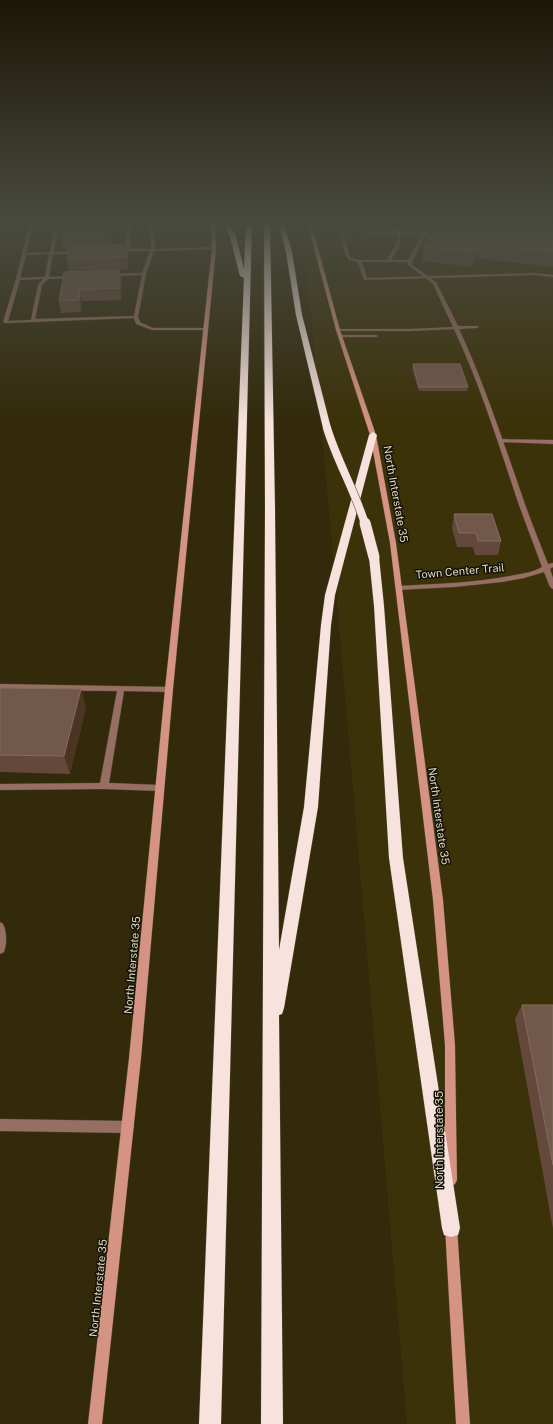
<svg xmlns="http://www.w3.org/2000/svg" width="553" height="1424" font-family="'Public Sans',sans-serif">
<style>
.built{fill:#3c3209}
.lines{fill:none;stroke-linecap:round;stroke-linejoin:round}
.lane-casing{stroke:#4d4629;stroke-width:1}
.street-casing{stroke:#4d4629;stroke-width:1}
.secondary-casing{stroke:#4d4629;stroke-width:1}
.highway-casing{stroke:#4d4629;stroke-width:1}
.lane{fill:#966e63;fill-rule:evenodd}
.street{fill:#966e63;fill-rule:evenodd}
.secondary{fill:#d49383;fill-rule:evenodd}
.highway{fill:#f7e2dd;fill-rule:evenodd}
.highway-bridge-far1-casing{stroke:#4d4629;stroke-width:9;stroke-linecap:butt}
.highway-bridge-casing{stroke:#4d4629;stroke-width:12;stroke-linecap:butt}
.highway-bridge-far1{stroke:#f7e2dd;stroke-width:8}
.highway-bridge{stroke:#f7e2dd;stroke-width:11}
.wall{fill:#65483c}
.shaded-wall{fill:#4b3522}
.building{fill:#72584b;stroke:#836c5f}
.labels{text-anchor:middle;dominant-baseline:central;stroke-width:3;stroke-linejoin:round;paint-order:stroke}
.street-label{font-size:11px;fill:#ddd9c7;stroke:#161306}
</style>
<rect width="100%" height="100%" fill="#322a0b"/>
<path class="built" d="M303,222H553V1424H407L334,566L312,324L300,229L303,226Z"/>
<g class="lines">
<g class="lane-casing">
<path id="lane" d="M153,222L155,249L214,247L216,248L214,249L154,251L146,274L138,317L140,322L153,328H206L208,329V330H152L136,324L134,318L5,323L3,322L16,279L28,228L30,227L73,225L72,227L58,228L54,252L79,251L81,252L79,253L53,254L49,277L73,276L75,277L73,278L48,279L42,285L35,319L134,316L142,275L111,276L109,275L111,274L142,273L150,251L117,252L118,250H126L127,225L102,226L100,225L102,224ZM150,224L151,249H130L131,225ZM54,228L50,252L26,253L32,229ZM49,254L45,277L20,278L26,255ZM43,279L38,285L31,320L8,321L20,280Z
M319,222H354L352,223Z
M350,225L367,226L350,227L343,230L349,254L351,258L360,260H387L395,246L398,240L397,234H365L366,232H396L385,228L373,227V225L393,227L400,232H425L427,233L425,234H401C402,244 396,252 391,260H411L412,262H362L367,278L534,273L553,275V277L534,275L364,280L358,262L349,260L345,254L339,229Z
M501,439L553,440V444L499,442L498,441Z
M0,684L172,687L173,689L172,691L169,692L124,691L109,783L160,785L163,786L164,788L163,790L160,791L104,789L0,790V784L100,783L117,691L0,690Z
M0,922L3,924C7,932 7,944 4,952L0,954Z
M0,1119L128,1121L132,1123L134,1127L132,1131L128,1133L0,1131Z"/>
</g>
<g class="street-casing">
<path id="street" d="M428,222H432L411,264L436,282L458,326H477L479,327L477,328L459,329C482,378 499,430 517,481C526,509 537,536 548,564L553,563V567L550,569L553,578V589L550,587L544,572L524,578L502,582L454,587L398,590L395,588L398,586C435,584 473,583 510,576C520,574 532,573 542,567C532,539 520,510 511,481C494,430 477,378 454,329L410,331H338L336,330L338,329H410L453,327L433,284L407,264Z
M339,335H376L378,336L376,337H339Z"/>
</g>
<g class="secondary-casing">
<path id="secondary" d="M211,222H215L216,248L173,689L141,1058L102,1424H88L129,1058L165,689L212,248Z
M307,222H311L340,330L376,435L396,543L443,900L455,1045L457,1180L455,1184L451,1186L447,1184L445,1180V1045L433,900L390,543L370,435L336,330Z
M451,1221L455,1223L457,1227L470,1424H456L445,1227L447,1223Z"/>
</g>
<g class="highway-casing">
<path id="highway" d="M223,222H229L236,237L244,269L246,222H252L221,1424H199L244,278L240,276L230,237Z
M264,222H270L275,509L279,950L304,807L321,625L325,595L369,435L373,432L377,435L335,595L331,625L318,807L284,1008L282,1014L279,1015L283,1424H261L265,509Z
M278,222H284L292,252L302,315L331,428L327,430L323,428L296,315L286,252Z
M374,554L379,557L384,606L403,858L460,1228L458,1235L451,1237L444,1235L442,1228L389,858L374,606L369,557Z"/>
</g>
<use href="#lane" class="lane"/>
<use href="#street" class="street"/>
<use href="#secondary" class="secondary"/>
<use href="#highway" class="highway"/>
<g class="highway-bridge-far1-casing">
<path id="highway-bridge-far1" d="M327,428C337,461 355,491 365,524"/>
</g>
<g class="highway-bridge-casing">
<path id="highway-bridge" d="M365,523L374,557"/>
</g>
<use href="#highway-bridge-far1" class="highway-bridge-far1"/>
<use href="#highway-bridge" class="highway-bridge"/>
</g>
<path class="wall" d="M553,223V267L476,258L472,267L422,261L424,247Z
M112,227L111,245L128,255V269L69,271L67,260L69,249L64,250L61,236Z
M64,272L122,281L121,300L82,301L81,312L61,313L59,301Z
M413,364L468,387L467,391H419L412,369Z
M454,514L501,541L498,555H475L473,547H457L452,528Z
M0,688L86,707L70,774L0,772Z
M522,1005H553V1229L515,1019Z"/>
<path class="shaded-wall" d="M110,222H112V227L111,248L109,234Z
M127,244L128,255V269L127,257Z
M478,244L476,258L472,267L475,252Z
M120,270L122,281L121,300L120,288Z
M80,290L82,301L81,312L79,300Z
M81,689L86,707L70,774L64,756Z"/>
<path class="building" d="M64,222H110L109,234L61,236Z
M436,222H547L553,223V252L478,244L475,252L424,247Z
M127,244V257L67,260L69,247Z
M120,270V288L80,290L79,300L59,301L64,272Z
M413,364H460L468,387H419Z
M454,514H492L501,541H478L476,533H459Z
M0,688L81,689L64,756L0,755Z
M522,1005H553V1165Z"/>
<linearGradient id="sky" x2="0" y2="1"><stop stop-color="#1c1706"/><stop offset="0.53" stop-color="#494a3f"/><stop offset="1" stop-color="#494a3f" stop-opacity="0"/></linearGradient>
<rect width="553" height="422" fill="url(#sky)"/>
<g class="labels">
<g class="street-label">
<text transform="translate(396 494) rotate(80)">North Interstate 35</text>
<text transform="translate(460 571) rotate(-5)">Town Center Trail</text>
<text transform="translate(439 816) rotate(82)">North Interstate 35</text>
<text transform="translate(132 965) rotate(-85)">North Interstate 35</text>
<text transform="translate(439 1140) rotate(-90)">North Interstate 35</text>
<text transform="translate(98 1288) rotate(-84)">North Interstate 35</text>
</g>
</g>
</svg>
